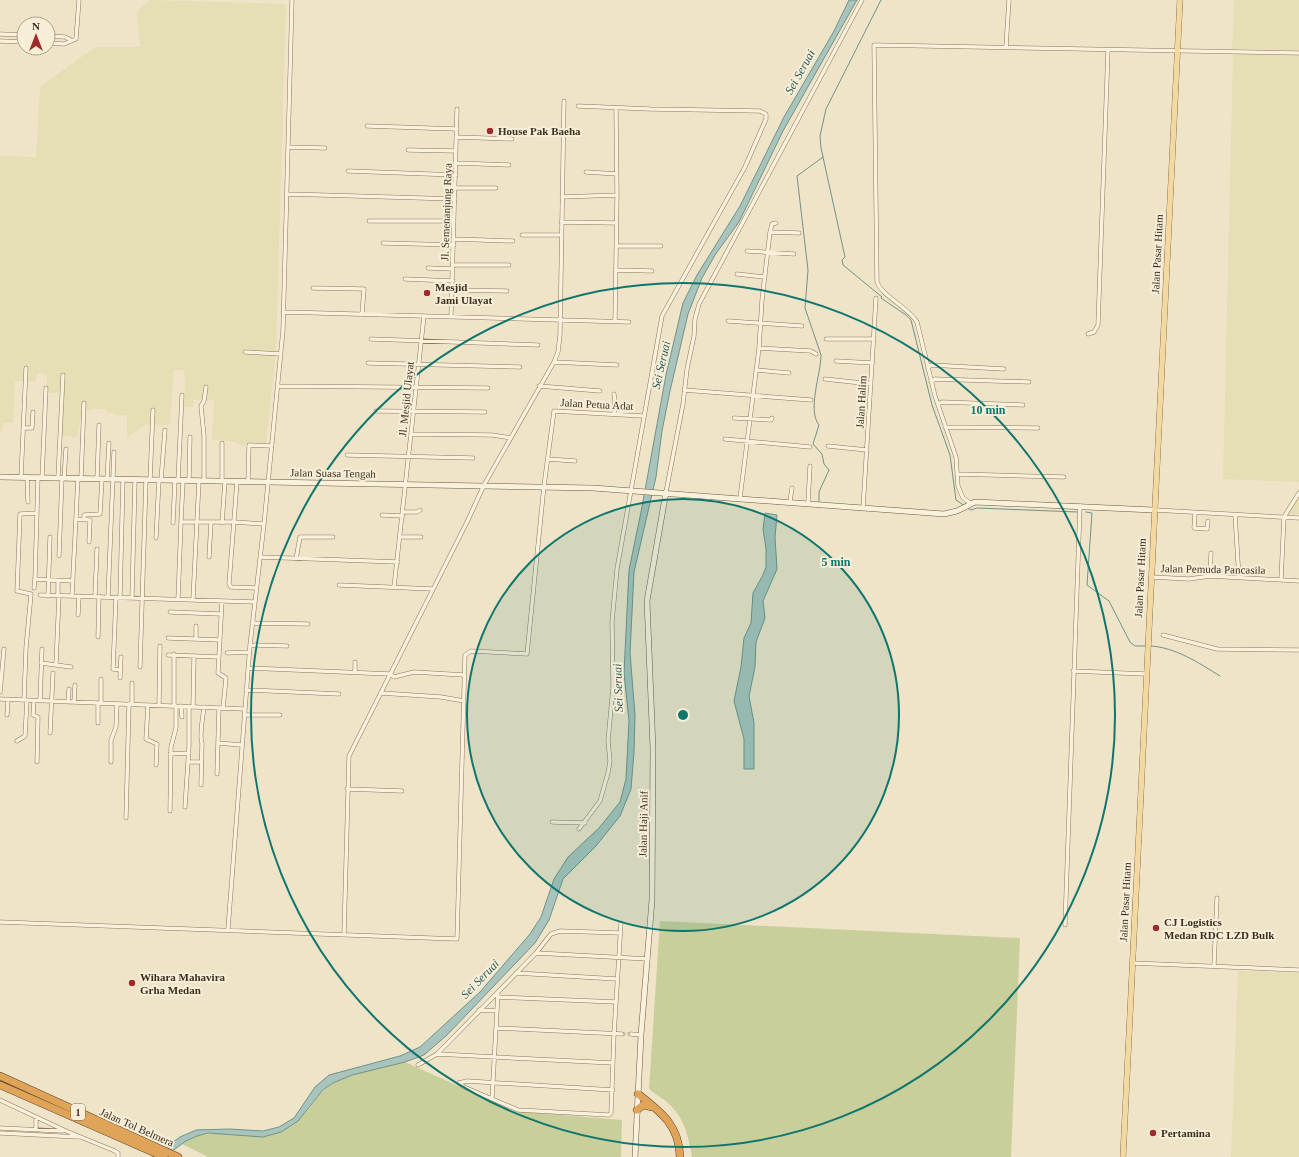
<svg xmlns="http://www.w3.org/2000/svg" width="1299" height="1157" font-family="Georgia,serif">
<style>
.farmland{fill:#e6deb5}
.green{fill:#c9cf9b}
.water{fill:#a9c4bc;stroke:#6f938a}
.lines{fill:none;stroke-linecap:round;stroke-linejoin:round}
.stream{stroke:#6f938a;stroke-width:1}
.street-tunnel{stroke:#ccc0a6;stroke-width:3.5;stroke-dasharray:3.5 2;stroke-linecap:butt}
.street-casing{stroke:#8d765c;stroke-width:4.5}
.secondary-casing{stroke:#6f573f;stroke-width:6}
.primary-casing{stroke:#5b4430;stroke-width:6}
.highway-casing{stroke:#5b4430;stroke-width:8}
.street{stroke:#faf1dc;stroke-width:3.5}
.secondary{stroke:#faf1dc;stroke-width:5}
.primary{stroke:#f3d9a0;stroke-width:5.5}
.highway{stroke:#e0a458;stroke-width:7}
.ring{fill:none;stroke:#0f766e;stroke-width:2}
.poi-dot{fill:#9e2a2b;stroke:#f7eed8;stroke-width:1.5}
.labels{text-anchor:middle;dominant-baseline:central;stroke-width:4;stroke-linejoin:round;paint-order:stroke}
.shield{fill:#f7eed8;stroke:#756857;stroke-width:1}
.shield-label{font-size:10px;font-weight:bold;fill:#3d2e20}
.poi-label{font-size:11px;font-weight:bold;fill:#3d2e20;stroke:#f7eed8;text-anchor:start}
.street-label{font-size:11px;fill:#3d2e20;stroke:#f7eed8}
.water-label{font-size:12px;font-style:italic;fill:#2f5d5a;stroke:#f7eed8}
.centre{fill:#0f766e;stroke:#f7eed8;stroke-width:2}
.ring-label{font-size:12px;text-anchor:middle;font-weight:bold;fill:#0f766e;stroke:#f7eed8;stroke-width:4;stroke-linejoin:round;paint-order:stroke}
</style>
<rect width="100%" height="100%" fill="#f0e4c8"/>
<path class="farmland" d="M150,0L286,4L276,352L266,443H246L244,447L234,442L212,439L214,400H193V407H184L185,375L183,370H174L170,425H145L127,438V415H114V413L106,412V409H94L82,412L77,437L61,436L62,392L47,393V374L37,373L36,381H15L13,423H3L2,431H0V156L36,157L40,87L95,47H140L137,12Z
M1234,0H1299V50L1232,49Z
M1233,53L1299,55V482L1223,479Z
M1299,495V514H1287Z
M1238,971L1299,973V1157H1231Z"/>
<path class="green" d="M660,921L1020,938L1011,1157H692C689,1139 685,1120 671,1106C665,1099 656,1095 649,1089Z
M405,1062L514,1111L622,1120L621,1157H208L182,1144C206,1126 236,1136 263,1137C277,1134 293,1123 304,1114C314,1105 319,1092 331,1085C352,1071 381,1069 405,1062Z"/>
<path class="water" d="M849,0H857L783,131L739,222L715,255L702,278L688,314L670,391L662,431L656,477L634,572L630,653L635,715L634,752L631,789L620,816L596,846L563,879L549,920L535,943L447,1035L424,1055L405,1062L352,1075L333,1083L323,1090L298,1121L281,1132L263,1137L208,1133L197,1136L186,1141L164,1157H152L180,1137L196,1130L229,1129L263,1131L279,1127L294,1118L315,1087L329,1075L400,1056L420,1047L480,992L530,934L541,917L554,879L568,857L599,828L620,802L626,779L629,721L624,673L629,570L641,512L666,375L683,303L697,275L740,206L784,117L834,31Z
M765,513L777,515L775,537L777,569L763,601L765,618L756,642L755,667L749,696L754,723V769H744V739L734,701L741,667L744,638L751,623L753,593L763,575L766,567V549L763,529Z"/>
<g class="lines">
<path class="stream" d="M881,0L826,109L820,136L821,148L845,257L842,260L843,265L882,297L881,298L906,315L911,320L932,405L950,455L956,500L965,506
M819,502V492L829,470L824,464L822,454L813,444L819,425C807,410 821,374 821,355L805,308L808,270L797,176L823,157
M967,508L971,510L977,508L1077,512
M1086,512L1092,513L1087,585L1109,601L1130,642L1135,646H1146
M1150,646C1175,647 1199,663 1220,676"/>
<path class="street-tunnel" d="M622,1034H631"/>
<g class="street-casing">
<path id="street" d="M0,34L24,35
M48,36L65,37L71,40
M0,41L24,42
M48,43L64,44L76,39L79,0
M1006,47L1009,0
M578,106L650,109L760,111L766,114V119L745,167L662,316L617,569L612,622L613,687L608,741L610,761L608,773L600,801L579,829
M367,126L457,129
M457,137L512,139
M288,147L325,148
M408,150L456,151
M456,163L509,165
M348,171L456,175
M586,172L617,174
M455,188H496
M288,194L455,199
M562,197L617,195
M369,221H454
M561,222L616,223
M770,232L772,224L776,223
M522,235H561
M454,239L513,241
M383,243L454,245
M616,246H661
M747,251L794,254
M453,265H509
M428,268L453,269
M615,270L652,271
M737,274L765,277
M405,279L453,281
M313,288L364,289L362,314
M452,290L507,291
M284,312L629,322
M451,316L457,109
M728,321L802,326
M615,322L617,195L616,108
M1088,334L1094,332L1098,325L1108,50
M371,339L538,345
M826,339H874
M759,348L811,351L816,354
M245,352L281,354
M836,361L873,363
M554,362L617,365
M368,363L520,367
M928,368L931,365L1004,369
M756,370L789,373
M825,379L871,384
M931,382L935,379L1029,382
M278,386L488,388
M539,386L600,391
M684,390L811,400
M614,394L615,401L614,414
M938,404L942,402L1023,405
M376,411L485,412
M734,418L771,420L772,418
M945,427L1038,428
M23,428H32L33,412
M411,434L492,435L511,438
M725,439L810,447
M828,446L867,450
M347,455L473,458
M548,459L575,461
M957,474L1064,477
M21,477L26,368
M27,477L28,502
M42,478L46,388
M58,478L63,375
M64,478L66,449
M81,478L84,403
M97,479L99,425
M107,479L109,443
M150,480L153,410
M161,480L165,430
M178,481L182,395
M189,481L190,437
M204,481V436L201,406L204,401L206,387
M222,481V443
M237,482L229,584L231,587L256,588
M248,482L249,445L272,446
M666,492L683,404L687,369L694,336L695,319L699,304L862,0
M740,498L759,348L762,300L770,232L799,233
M790,501L792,488
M808,503L810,466
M970,503L963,498L958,486L956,457L935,396L917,322C908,307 883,297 877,282L874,45L1299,53
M863,508L876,298
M1155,510L1299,518
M403,512H417L420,510
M1195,513L1194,528L1207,529L1208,521
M382,515L403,516
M1235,515L1239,578
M76,519L90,520L89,542
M84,519V515L100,514L102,479
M181,522L183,481
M173,523L175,480
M222,523L225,482
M401,537H421
M156,538L159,480
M59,556L62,478
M209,557L211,523
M260,557L398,562
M296,559L300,537H333
M1210,576L1211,553
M1151,577L1189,579L1210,576L1299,581
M35,579L38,477
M1281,580L1284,517L1299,493
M339,585L433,589
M394,587L424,316
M34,588L35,579L73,581
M40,595L255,602
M72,595L78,478
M48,596L50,537
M58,596V582
M95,596L97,549
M108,597L114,452
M116,597L113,669L121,670
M120,597L123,479
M132,597L135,480
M178,599L181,522H233L264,524
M193,599L199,481
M222,601L218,673L226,678L223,708
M170,612L221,614
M78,615L79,596
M252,623L308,624
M196,626V639
M1163,635L1217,649L1299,650
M98,637L99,596
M168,638L220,640
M250,645L287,646
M227,653L249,652
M168,655L219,657
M355,662V672
M41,663L71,667
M56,664L59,596
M140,667L146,480
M248,668L390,674L394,677L414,672L464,675
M1073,671L1146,674
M120,678L121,657
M246,690L339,694
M0,692L4,649
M381,693L441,697L464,701
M0,699L244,709
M24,700L26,648L31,594L17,591L20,514L37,513
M34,701L33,715L38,717L37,762
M40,701L42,649
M68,702L69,689
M74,702L75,685
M101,703V679
M132,704V683
M148,705L146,739L157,744L156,765
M159,705L160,646
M174,706V654
M181,706L182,717
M193,707L194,656
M7,715L8,700
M244,715H280
M98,723V703
M50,733L53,673
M17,741L25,736L27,700
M218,743L241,745
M170,754L189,753
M111,762V740L116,727L117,704
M188,762H201
M217,774L219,708
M201,785L202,743C199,737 203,716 204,707
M347,789L402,791
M185,807L189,746V707
M170,811L171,747L176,728V706
M126,818L129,704
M552,822L585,823
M0,922L457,939L465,655L471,651L527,654L544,486L554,411L643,416
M1065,925L1080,506
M228,929L250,645L264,524L283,330L292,0
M621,933L560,931L551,934L536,953L498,992L492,1099L518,1110L609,1115L611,1113L614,1034L621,923
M344,934L349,756L468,520L484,485L554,362L558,352L560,335L564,101
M536,953L648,959
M1132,963L1299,970
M1214,965L1217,898
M516,973L617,979
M498,997L616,1002
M479,1010L497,1011
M497,1028L622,1034
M631,1034L641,1035
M437,1054L613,1063
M418,1065L437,1054L498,992
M459,1083L467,1081L613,1090
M459,1083L464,1087L492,1099
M0,1100L66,1131L115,1151L118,1153V1157
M0,1128L63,1131
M36,1130V1117
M0,1133L79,1137"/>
</g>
<g class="secondary-casing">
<path id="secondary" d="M0,477L593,488L944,514L957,511L975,502L1153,510
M635,1157L641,1035L652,900L653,749L647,601L666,492"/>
</g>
<g class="primary-casing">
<path id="primary" d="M1123,1157L1180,0"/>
</g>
<g class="highway-casing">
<path id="highway" d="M0,1076L178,1157
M0,1085L164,1157
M638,1094C661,1112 679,1125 680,1157
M637,1110L643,1105L652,1107"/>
</g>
<use href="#street" class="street"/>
<use href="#secondary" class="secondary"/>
<use href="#primary" class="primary"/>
<use href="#highway" class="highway"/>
</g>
<circle cx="683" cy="715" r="216" fill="#0f766e" fill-opacity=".12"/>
<g class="ring">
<circle cx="683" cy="715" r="216"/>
<circle cx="683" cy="715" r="432"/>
</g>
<g class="poi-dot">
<circle cx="490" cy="131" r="4"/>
<circle cx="427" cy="293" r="4"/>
<circle cx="1156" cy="928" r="4"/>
<circle cx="132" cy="983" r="4"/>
<circle cx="1153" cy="1133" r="4"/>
</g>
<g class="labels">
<rect class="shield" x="71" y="1104" width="14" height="16" rx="3"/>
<g class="shield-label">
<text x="78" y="1112">1</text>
</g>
<g class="poi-label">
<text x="498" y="131">House Pak Baeha</text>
<text x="435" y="287">Mesjid<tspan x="435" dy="13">Jami Ulayat</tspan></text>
<text x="1164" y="922">CJ Logistics<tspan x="1164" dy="13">Medan RDC LZD Bulk</tspan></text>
<text x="140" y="977">Wihara Mahavira<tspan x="140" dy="13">Grha Medan</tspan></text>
<text x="1161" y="1133">Pertamina</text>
</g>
<g class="street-label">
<text transform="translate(446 212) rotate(-88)">Jl. Semenanjung Raya</text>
<text transform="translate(1157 254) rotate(-87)">Jalan Pasar Hitam</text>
<text transform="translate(406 399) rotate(-84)">Jl. Mesjid Ulayat</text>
<text transform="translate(861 402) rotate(-87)">Jalan Halim</text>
<text transform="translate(597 404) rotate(3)">Jalan Petua Adat</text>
<text transform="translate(333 473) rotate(1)">Jalan Suasa Tengah</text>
<text transform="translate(1213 569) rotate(1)">Jalan Pemuda Pancasila</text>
<text transform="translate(1140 578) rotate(-87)">Jalan Pasar Hitam</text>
<text transform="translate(643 824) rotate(-89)">Jalan Haji Anif</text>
<text transform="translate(1125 902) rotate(-87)">Jalan Pasar Hitam</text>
<text transform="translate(137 1127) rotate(24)">Jalan Tol Belmera</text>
</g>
<g class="water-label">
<text transform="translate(800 72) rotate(-61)">Sei Seruai</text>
<text transform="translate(661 365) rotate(-77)">Sei Seruai</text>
<text transform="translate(618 688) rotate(-92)">Sei Seruai</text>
<text transform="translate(480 979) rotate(-46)">Sei Seruai</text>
</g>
</g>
<circle cx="683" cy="715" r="6" class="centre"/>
<g class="ring-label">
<text x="988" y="414">10 min</text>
<text x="836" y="566">5 min</text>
</g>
<g transform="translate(36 36)"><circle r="19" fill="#f7eed8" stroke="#ada18e"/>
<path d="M0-3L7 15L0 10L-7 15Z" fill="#9e2a2b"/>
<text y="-6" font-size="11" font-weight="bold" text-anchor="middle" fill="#3d2e20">N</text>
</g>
</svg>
